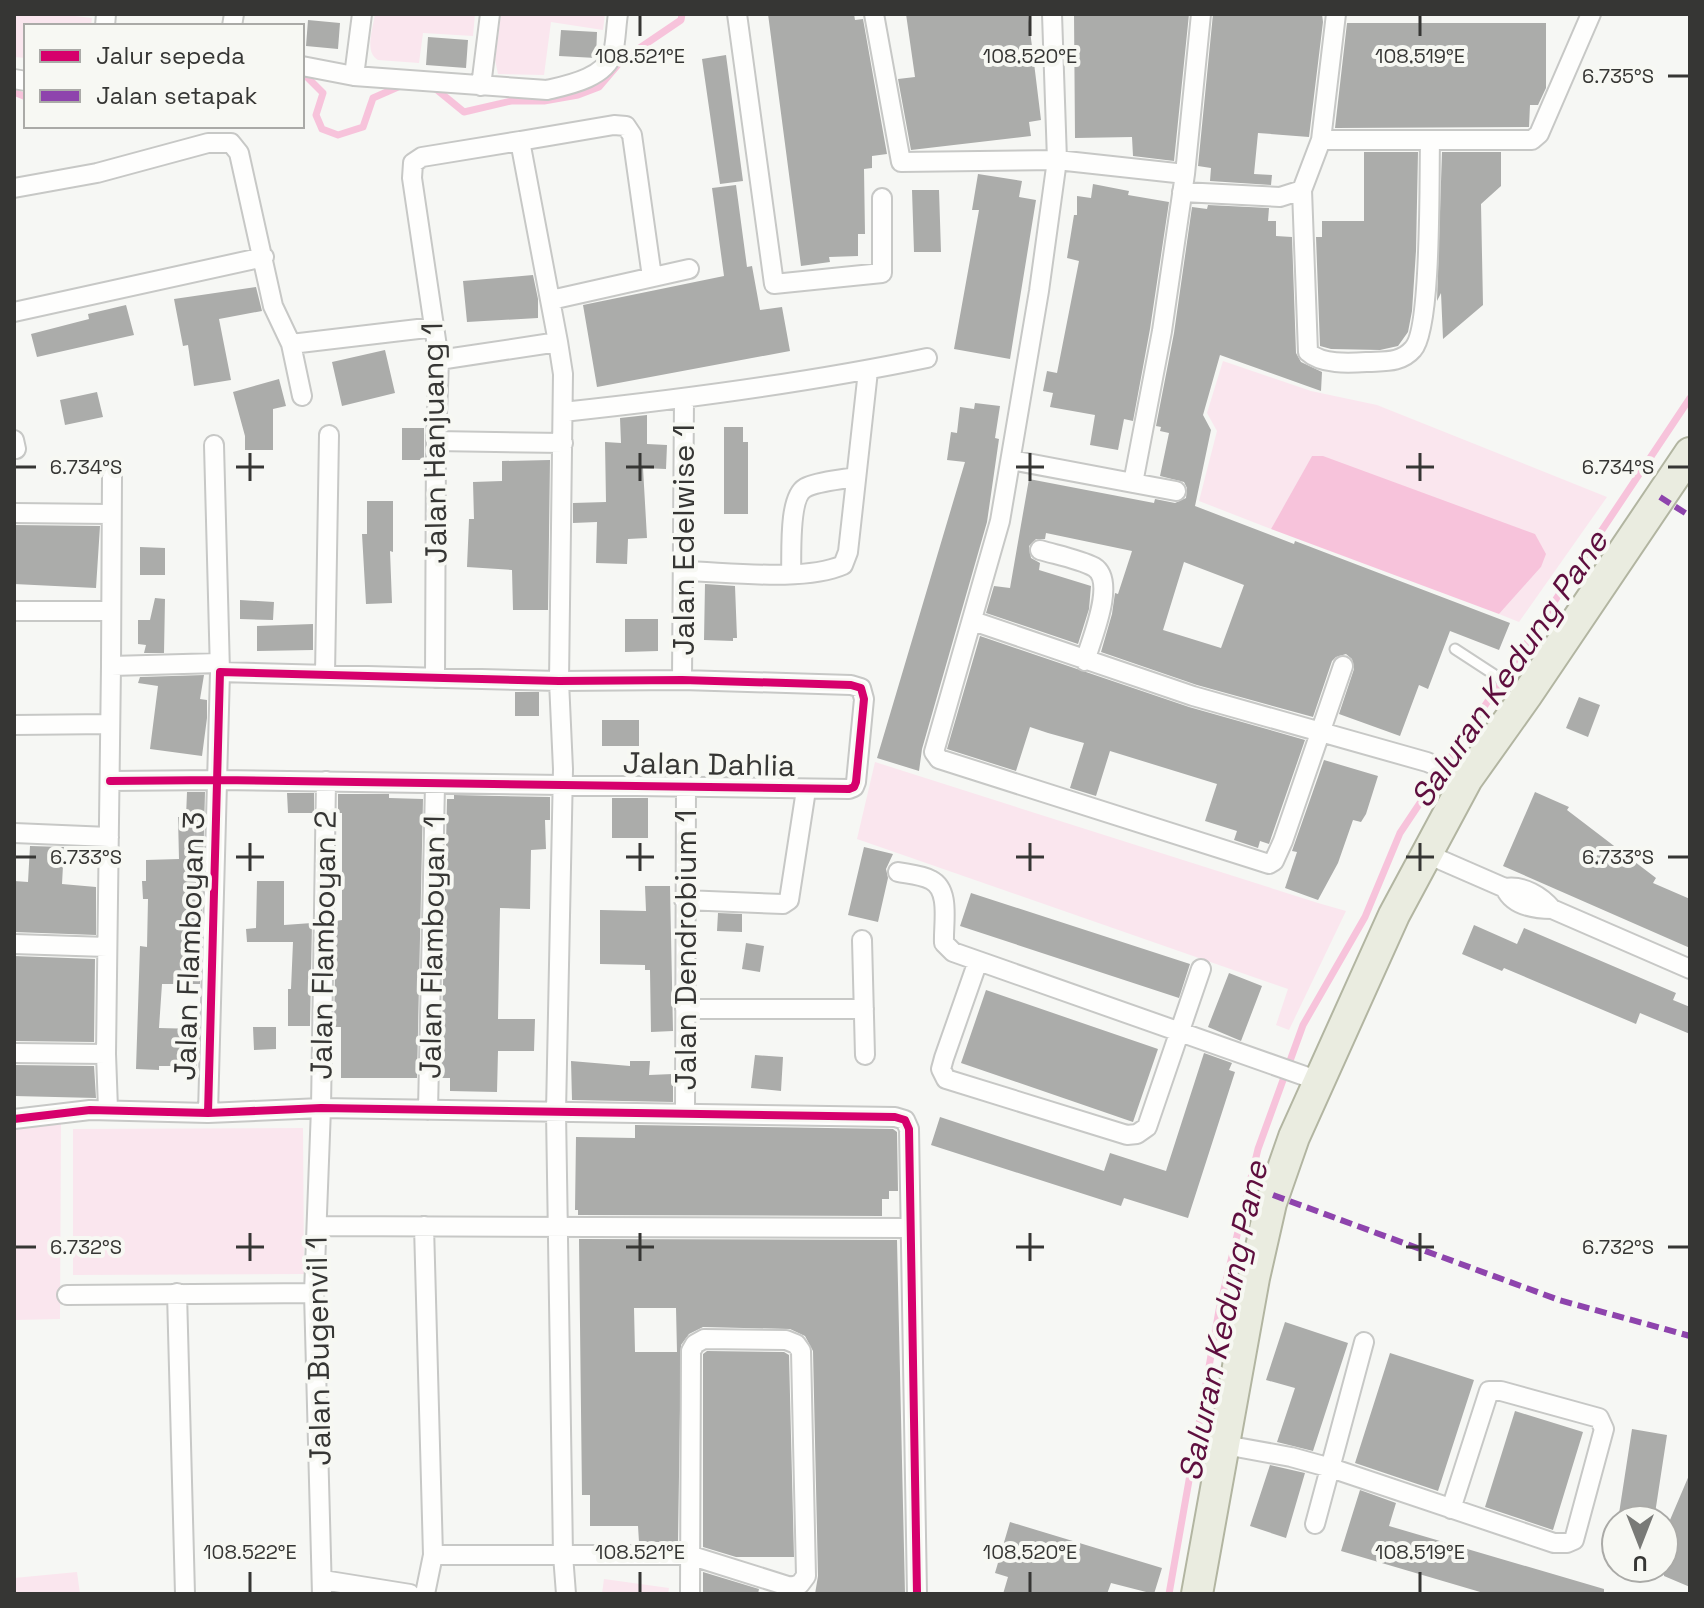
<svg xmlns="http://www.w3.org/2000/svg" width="1704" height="1608" font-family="'Space Grotesk',sans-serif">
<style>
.green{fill:#fae6ee}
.water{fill:#f7c3db}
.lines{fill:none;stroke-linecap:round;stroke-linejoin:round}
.stream{stroke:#f7c3db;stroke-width:7}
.building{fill:#abacaa;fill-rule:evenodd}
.lane-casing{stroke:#c7c8c6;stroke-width:13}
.street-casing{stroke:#c7c8c6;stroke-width:22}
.primary-casing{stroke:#b2b5a1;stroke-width:34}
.lane{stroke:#fefefd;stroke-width:9}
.street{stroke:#fefefd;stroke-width:18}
.primary{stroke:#eaece0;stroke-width:30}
.quiet{stroke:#8e44ad;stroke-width:6;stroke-dasharray:12 6;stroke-linecap:butt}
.cycleway-casing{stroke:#f7f8f3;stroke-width:13}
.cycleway{stroke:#d6006c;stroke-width:8}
.ticks{fill:none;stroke:#363634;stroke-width:3}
.labels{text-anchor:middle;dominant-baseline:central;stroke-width:8;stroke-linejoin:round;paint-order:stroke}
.street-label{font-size:30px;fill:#363634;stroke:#f7f8f3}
.water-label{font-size:32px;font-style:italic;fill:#5e0e3e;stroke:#f7f8f3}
.ticks-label{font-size:20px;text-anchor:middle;fill:#363634;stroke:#f7f8f3;stroke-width:8;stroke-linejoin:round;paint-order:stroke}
</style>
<rect width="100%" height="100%" fill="#f6f7f4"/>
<path class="green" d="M14,14H57L92,18L91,26H26V58L14,57Z
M375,14H475L473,36L423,33L419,63L378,60C364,52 373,29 375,14Z
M501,14H605L603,30L551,22L544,75L498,74L495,60Z
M1223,361L1311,391L1377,405L1607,497L1519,622L1499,614L1541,567L1312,456L1271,529L1199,501L1217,431L1207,413Z
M875,762L1318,903L1346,911L1289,1030L1276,1025L1288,989L857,839Z
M61,1124L60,1319L14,1320V1128Z
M303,1128L304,1274L73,1275V1129Z
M77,1572L80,1594H14V1578Z
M604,1579L669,1588L668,1594H602Z"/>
<path class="water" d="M1312,456H1323L1535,534L1546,554L1541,567L1499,614L1271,529Z"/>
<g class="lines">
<path class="stream" d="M302,72L323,93L316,115L322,129L338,135L363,127L373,98L398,87
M431,85L464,112L511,101H544L578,95L599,87L622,60L681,20L682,14
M14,92L26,97
M1169,1594L1219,1310L1258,1149L1303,1025L1365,917L1400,833L1690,398"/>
</g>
<path class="building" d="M768,14H854L855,20L863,19L887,154L872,156V168L864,169L865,234H858V256L829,257L830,262L801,266Z
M906,14H1028L1041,120L1029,122L1031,136L911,150L898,79L915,77Z
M1074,14H1189L1174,161L1133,156L1132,137L1075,138Z
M1213,14H1322L1323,22L1309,137L1258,133L1254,174L1272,175L1271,185L1210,181L1211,168L1198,166Z
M308,20L340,23L338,49L306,46Z
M1347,23H1546V88L1538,105H1530L1529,127L1335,128Z
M561,30L597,32L596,58L559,56Z
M428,37L468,40L466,68L426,65Z
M726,55L743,181L720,184L702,59Z
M1364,152H1418L1416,251L1412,311L1408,332L1398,346L1380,350L1331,349L1320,346L1316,237H1322V221H1364Z
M1442,152H1501V186L1481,204L1483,305L1443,339L1441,293L1437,301Z
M978,174L1022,181L1019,197L1036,200L1010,359L954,349L979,210H972Z
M1093,184L1129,191L1128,195L1169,202L1150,329L1133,421L1124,419L1118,450L1090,445L1095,415L1050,407L1053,393L1043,391L1047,371L1057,373L1079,261L1067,258L1074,215H1077V196L1091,198Z
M736,185L747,267L752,266L760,310L782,307L790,351L597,387L583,305L724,276L712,188Z
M912,190H939L941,252H914Z
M1208,205L1269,208L1268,221H1276V236L1292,237L1296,353L1301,362L1322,372L1321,391L1220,355L1203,415L1211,430L1195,506L1294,544L1295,541L1510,623L1499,650L1450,631L1428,689L1419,685L1400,736L1339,714L1354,669L1352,659L1346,654L1336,657L1332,661L1313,717L1197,685L1101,652L1112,614L1115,593L1118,594L1132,551L1046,533L1045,539H1036L1029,546L1031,558L1040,563L1039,570L1091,586L1089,609L1078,644L986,613L994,586L1010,588L1029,479L1154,503L1155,499L1175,503L1186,498L1187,488L1184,482L1160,476L1169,433L1160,431L1161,427L1156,426L1174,333L1192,207L1207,209ZM1184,562L1244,585L1221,648L1163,630Z
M533,275L538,299V318L467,322L463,281Z
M256,287L262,311L219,319L231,380L194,386L188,345L183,346L174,299Z
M126,305L134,335L37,357L31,334L89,319L88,314Z
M385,350L395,393L342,406L332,362Z
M279,379L286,406L273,409V450H245V436L233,392Z
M97,392L103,417L65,425L60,400Z
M975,403L1000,406L995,438L999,439L987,522L922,749L919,771L877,758L965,462L947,460L951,432L957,433L960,407L974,409Z
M647,415V444L667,445L666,469L643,468L647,538L628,539L627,564L596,563L597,522L573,523V503L606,502L605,442L621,443L620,418Z
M724,427H743V442H748V514H724Z
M402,428H424V460H402Z
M550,460L548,610H513L512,570L467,567L469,519H474L473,482L502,481V461Z
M367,501H393V552L390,551L392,603L366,604L362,534H367Z
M14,525L100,526L96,588L14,584Z
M140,547L165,548V575H140Z
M705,584L735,586L737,638H733V641L704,640Z
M155,598L165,599L164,653H144L146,645L138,644V620H150Z
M240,600L274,602L273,620L240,619Z
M625,619H658V651L625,652Z
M313,624V650L257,651V626Z
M980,636L1189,707L1305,740L1269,844L1260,841L1258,848L1234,840L1237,831L1205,821L1217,784L1110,751L1096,796L1070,788L1084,743L1048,733L1030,727L1016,771L947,749Z
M204,675L200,699L207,700V718L202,756L150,749L158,686L138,683L140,677Z
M515,692H539V716H515Z
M1579,697L1600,705L1588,737L1566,728Z
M602,720H639V746H602Z
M1324,760L1378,776L1366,814L1361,822L1353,820L1338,863L1318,900L1285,888L1297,852L1292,851Z
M187,792H205L200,984H162L159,1028L198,1029L197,1066H159V1070L136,1069L140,946L147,947L148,899H143L142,881H146V860L179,859L178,817H186Z
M1535,792L1569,807L1567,810L1656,878L1653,883L1690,899V948L1503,866Z
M314,793V813H288L287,793Z
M338,794H389V798L423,799L417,1078H341V1027H334L336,921L342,920V813H338Z
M454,795L550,797V820H545L546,849L531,850L530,909L500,908L498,1019H535L534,1051H498L497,1092L450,1091V1078H441L447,799H454Z
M612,798H648V838H612Z
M30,846L64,847L62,884L96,887V935L14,932V881L28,882Z
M864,847L893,854L886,869L888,878L878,922L848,915Z
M257,881H284V925L312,923L310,1026H288V989H291L293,942H247L246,929L256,928Z
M645,886H670L673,1031L651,1032L650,970H645V965L600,964V910L646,911Z
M971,893L1190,964L1179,998L960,926Z
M718,913L742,914V932L717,931Z
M1474,925L1517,944L1524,928L1676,993L1673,1000L1690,1007V1034L1640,1013L1636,1024L1504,968L1502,971L1462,954Z
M746,943L764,946L760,972L742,969Z
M14,956L95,959L94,1042L14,1041Z
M1229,973L1262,986L1241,1041L1208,1027Z
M986,990L1158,1049L1133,1122L961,1063Z
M253,1027H276V1049L254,1050Z
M1204,1053L1232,1063L1229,1070L1235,1072L1188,1218L1124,1198L1121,1206L931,1145L940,1117L1104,1171L1110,1153L1166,1171Z
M755,1055L783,1057L781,1091L751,1088Z
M571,1061L630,1066V1061H650L649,1075L673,1074V1102L572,1100Z
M14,1065L94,1066L96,1098L14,1096Z
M635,1125L893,1129L897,1132L898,1191H889V1199H882V1216L578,1215V1210H575L576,1137L635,1138Z
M579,1239L897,1240L905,1594H815L818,1576L813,1351L805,1336L790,1329L703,1327L689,1334L681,1345L678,1542H639L638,1526H590V1495H582ZM634,1308H676L677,1352H635Z
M1285,1322L1348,1343L1313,1451L1277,1442L1295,1388L1266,1380Z
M707,1351L784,1352L789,1355L794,1557H736L703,1547V1354Z
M1390,1353L1474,1380L1438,1491L1355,1463Z
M1515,1411L1583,1432L1553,1530L1485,1507Z
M1632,1429L1667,1435L1654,1520H1618Z
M1270,1465L1305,1473L1286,1538L1250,1526Z
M1690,1473V1587L1664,1576V1534Z
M1360,1490L1396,1503L1389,1526L1604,1589V1594H1487L1341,1551Z
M1010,1522L1162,1568L1154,1594L1111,1583L1107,1594H1003L1008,1577L995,1573Z
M703,1572L759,1589L758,1594H703Z"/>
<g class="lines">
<g class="lane-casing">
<path id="lane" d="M1455,649L1524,694"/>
</g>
<g class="street-casing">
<path id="street" d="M737,14L774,284L882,273V198
M874,14L901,162L1057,160L1185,174
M1052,14L1057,160L1039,291L1000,521L934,752L939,759L1269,864L1274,861L1283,841L1343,666
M105,26L106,14
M232,26L234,14
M302,66L354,76L547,90C568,85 605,78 613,53C616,41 616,26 618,14
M354,76L362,14
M14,79L26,81
M481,86L490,14
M1321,140H1532L1539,134L1591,14
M520,141L614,125L626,126L632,135L652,277
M14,188L97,173L208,143H231L239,153L273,306L291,344L302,396
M1302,190L1308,352C1322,365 1350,363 1368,362C1385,361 1401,363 1413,349C1432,329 1429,177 1430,142
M1182,192L1280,197L1302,190L1321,140L1336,14
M551,300L689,269
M14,312L264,257
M558,342L563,374L559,681L563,769L556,1112L563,1555L566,1594
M291,344L435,327
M563,412C685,399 807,383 927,358
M14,440L16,449
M436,441L563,443
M214,445L220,672
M1011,460L1133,483L1162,331L1185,174L1201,14
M1133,483L1176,491
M14,513L110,514
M1040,550C1057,555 1079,559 1094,567C1117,581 1091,640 1085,661
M684,571C728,572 804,582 843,565L848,552L868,371
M791,574C792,555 788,498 805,488C818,481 841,480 855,477
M14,611H111
M973,621L1193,696L1427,762L1467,779
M111,666L112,477
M325,674L329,435
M435,678L436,441L439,360L412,178L413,163L422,157L520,141L558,342L439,360
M682,680L684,399
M14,725L110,724
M110,781L218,780L849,789L854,787L856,782L864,699L861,688L851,685L682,680L559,681L220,672L208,1113
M14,833L109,837
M1427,854L1505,888C1513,906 1534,909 1552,909L1690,969
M898,872C908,874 922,875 931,880C951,890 943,924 944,943L953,952L1319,1081
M1505,888C1523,885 1541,896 1552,909
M684,900L783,904L789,900L806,790
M862,940L865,1055
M14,944L107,947
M978,961L944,1058L941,1069L946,1079L1127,1135L1137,1134L1147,1127L1201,969
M685,1009H864
M14,1053L106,1054
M108,1109L106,1054L111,666L219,663
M428,1110L435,785
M685,1113L686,787
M14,1119L90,1110L208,1113L321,1108L895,1117L905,1120L909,1129L917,1594
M317,1226L909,1228
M424,1226L433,1555L425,1594
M177,1293L185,1594
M67,1295L314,1293
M1225,1445L1291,1457L1331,1468L1554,1543H1567L1574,1540L1604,1429L1599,1418L1501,1391H1489L1451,1509
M1315,1524L1364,1342
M433,1555H689L791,1587L800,1584L806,1576L801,1351L796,1344L786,1340L704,1339L695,1344L691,1351L690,1594
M323,1580L410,1594
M322,1594L314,1293L321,1108L326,781"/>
</g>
<g class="primary-casing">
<path id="primary" d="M1197,1594L1254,1278L1271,1203L1294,1137L1394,915L1467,779L1526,696L1690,453"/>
</g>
<use href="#lane" class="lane"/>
<use href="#street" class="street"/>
<use href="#primary" class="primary"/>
<path class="quiet" d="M1660,497L1690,516
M1273,1195L1559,1300L1690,1336"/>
<g class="cycleway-casing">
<path id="cycleway" d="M110,781L218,780L849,789L854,787L856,782L864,699L861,688L851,685L682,680L559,681L220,672L208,1113
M14,1119L90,1110L208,1113L321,1108L895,1117L905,1120L909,1129L917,1594"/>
</g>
<use href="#cycleway" class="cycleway"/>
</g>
<path class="ticks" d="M640,16V36M1030,16V36M1420,16V36M1668,76H1688M250,453V481M640,453V481M1030,453V481M1420,453V481M16,467H36M236,467H264M626,467H654M1016,467H1044M1406,467H1434M1668,467H1688M250,843V871M640,843V871M1030,843V871M1420,843V871M16,857H36M236,857H264M626,857H654M1016,857H1044M1406,857H1434M1668,857H1688M250,1233V1261M640,1233V1261M1030,1233V1261M1420,1233V1261M16,1247H36M236,1247H264M626,1247H654M1016,1247H1044M1406,1247H1434M1668,1247H1688M250,1572V1592M640,1572V1592M1030,1572V1592M1420,1572V1592"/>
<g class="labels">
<g class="street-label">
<text transform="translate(434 443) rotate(-91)">Jalan Hanjuang 1</text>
<text transform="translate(683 540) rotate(-90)">Jalan Edelwise 1</text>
<text transform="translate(709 764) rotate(1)">Jalan Dahlia</text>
<text transform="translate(323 945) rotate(-89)">Jalan Flamboyan 2</text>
<text transform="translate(189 946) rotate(-88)">Jalan Flamboyan 3</text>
<text transform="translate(432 947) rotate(-89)">Jalan Flamboyan 1</text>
<text transform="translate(685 950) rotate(-90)">Jalan Dendrobium 1</text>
<text transform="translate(318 1351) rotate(-91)">Jalan Bugenvil 1</text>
</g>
<g class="water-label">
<text transform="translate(1509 669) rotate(-56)">Saluran Kedung Pane</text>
<text transform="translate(1223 1321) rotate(-78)">Saluran Kedung Pane</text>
</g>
</g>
<g class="ticks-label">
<text x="640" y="63">108.521°E</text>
<text x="1030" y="63">108.520°E</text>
<text x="1420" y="63">108.519°E</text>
<text x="1618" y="83">6.735°S</text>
<text x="1618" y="474">6.734°S</text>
<text x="86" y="474">6.734°S</text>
<text x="1618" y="864">6.733°S</text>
<text x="86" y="864">6.733°S</text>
<text x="1618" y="1254">6.732°S</text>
<text x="86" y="1254">6.732°S</text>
<text x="250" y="1559">108.522°E</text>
<text x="640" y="1559">108.521°E</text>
<text x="1030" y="1559">108.520°E</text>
<text x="1420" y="1559">108.519°E</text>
</g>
<rect width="1704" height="1608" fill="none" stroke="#363634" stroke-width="32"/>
<rect x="24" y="24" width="280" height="104" fill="#f7f8f3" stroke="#aaaaa7" stroke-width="2"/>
<rect x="40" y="50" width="40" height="12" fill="#d6006c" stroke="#aaaaa7" stroke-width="2"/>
<text x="96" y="64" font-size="24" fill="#363634">Jalur sepeda</text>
<rect x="40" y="90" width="40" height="12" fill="#8e44ad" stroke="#aaaaa7" stroke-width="2"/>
<text x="96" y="104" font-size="24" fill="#363634">Jalan setapak</text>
<g transform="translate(1640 1544) rotate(180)"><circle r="38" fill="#f7f8f3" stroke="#aaaaa7" stroke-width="2"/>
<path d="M0-6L14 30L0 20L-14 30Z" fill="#797a77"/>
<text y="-12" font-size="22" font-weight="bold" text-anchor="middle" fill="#363634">U</text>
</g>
</svg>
